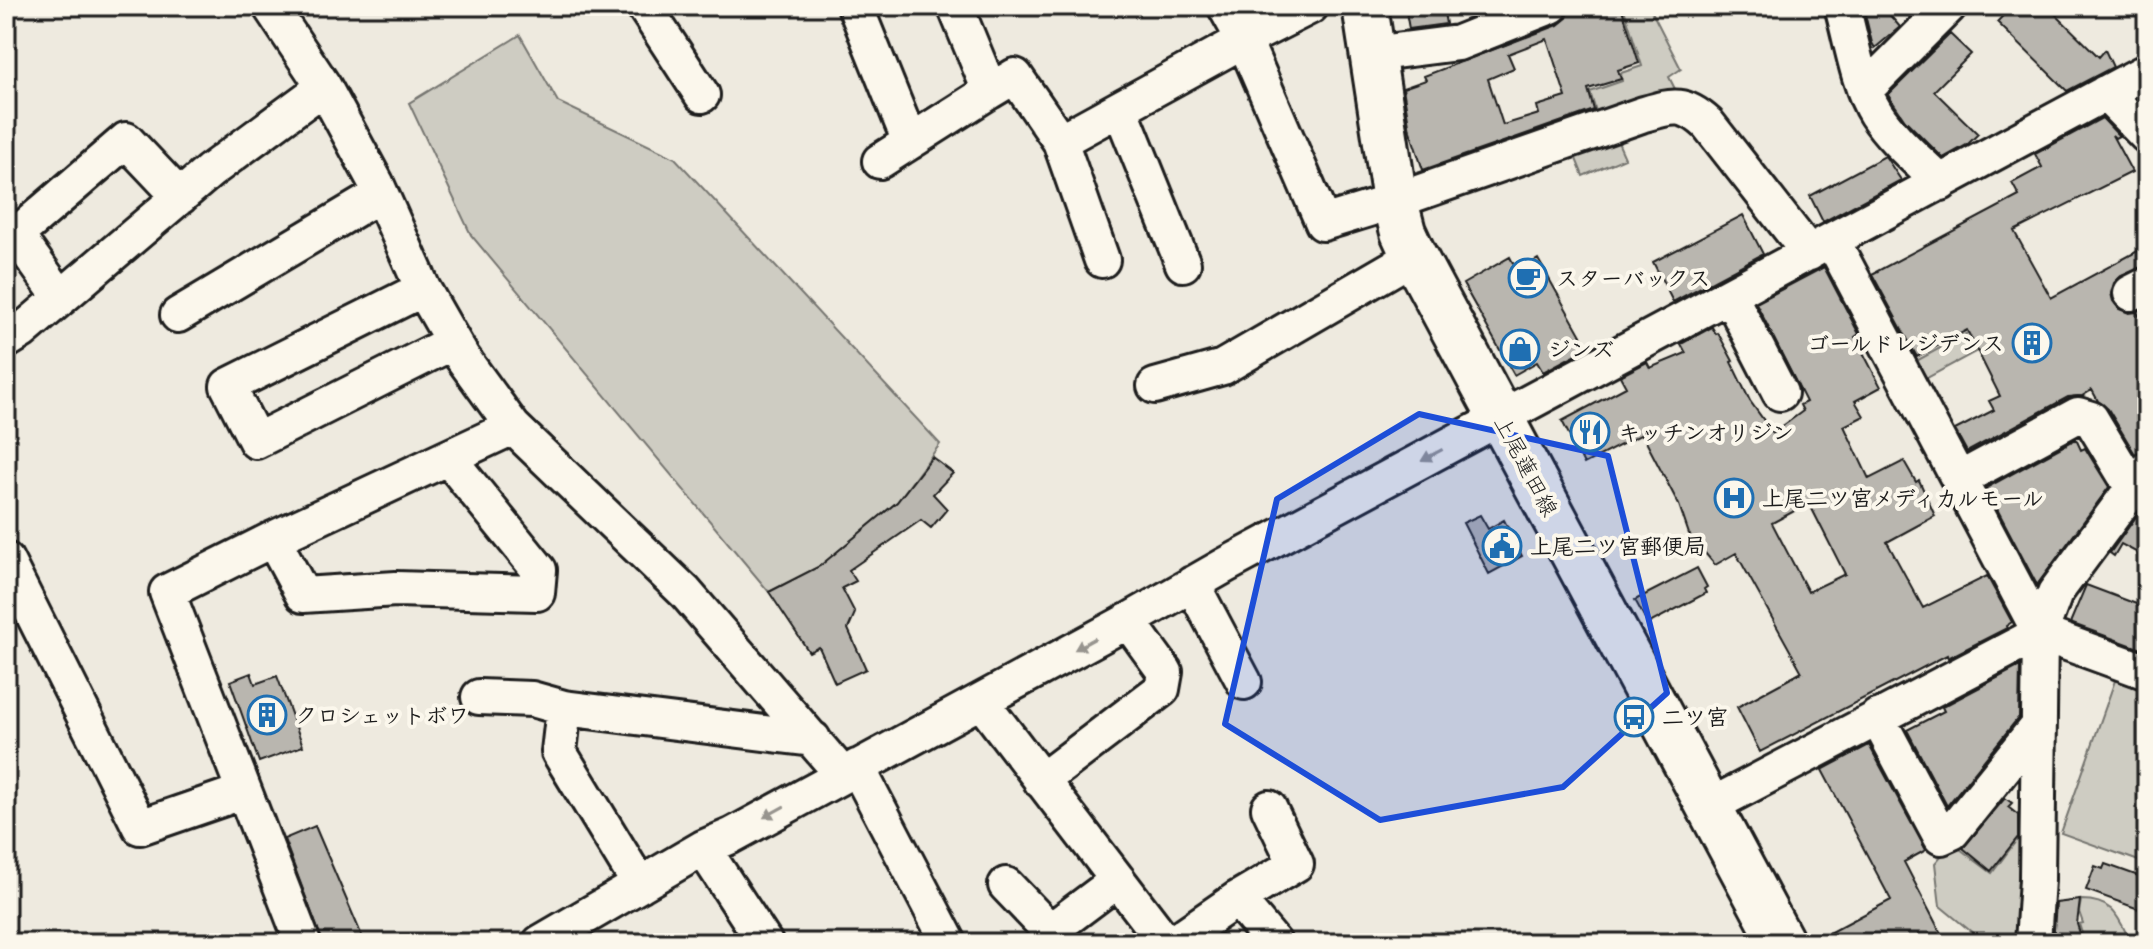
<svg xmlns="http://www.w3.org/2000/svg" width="2153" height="949" font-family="'Shantell Sans','Klee One',sans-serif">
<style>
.green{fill:#ceccc2;stroke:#75746f;stroke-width:2}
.building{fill:#b9b6af;stroke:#1c1c1c;stroke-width:2;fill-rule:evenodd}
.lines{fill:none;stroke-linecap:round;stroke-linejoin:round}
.minor-casing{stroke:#1c1c1c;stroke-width:40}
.major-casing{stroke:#1c1c1c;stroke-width:50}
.minor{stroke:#fbf7ec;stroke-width:34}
.major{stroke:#fbf7ec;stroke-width:44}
.oneway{fill:#97948e}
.marked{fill:#1d4ed8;fill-opacity:0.2;stroke:#1d4ed8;stroke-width:6;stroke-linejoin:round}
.labels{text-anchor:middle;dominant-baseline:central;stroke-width:8;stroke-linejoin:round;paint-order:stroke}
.poi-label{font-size:22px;font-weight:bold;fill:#1c1c1c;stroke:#fbf7ec;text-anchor:start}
.street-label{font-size:22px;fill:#1c1c1c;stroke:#fbf7ec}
</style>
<rect width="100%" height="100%" fill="#eeeadf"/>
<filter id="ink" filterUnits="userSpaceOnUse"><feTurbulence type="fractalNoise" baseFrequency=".0125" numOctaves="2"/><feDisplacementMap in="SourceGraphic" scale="16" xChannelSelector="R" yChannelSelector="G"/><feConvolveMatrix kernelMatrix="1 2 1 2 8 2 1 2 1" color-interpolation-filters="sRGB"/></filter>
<g filter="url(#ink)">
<path class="green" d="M1623,6H1649L1681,69L1669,77L1677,93L1599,121L1590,92L1622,81L1621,73L1642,66Z
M520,35L558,102L675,158L940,444L897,502L820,566L769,592L471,235L409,103Z
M1614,133L1625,158L1583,176L1572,149Z
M2046,290L2055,309L1918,383L1909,365Z
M2118,672L2147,682V864L2061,833Z
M2022,833V943H1985L1940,906L1935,863L1952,843L1992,873Z
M2081,900C2114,900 2118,917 2131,943H2085L2079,924L2083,923L2079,912Z"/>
<path class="building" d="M1405,6H1443L1446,24L1409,29Z
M1571,6H1591L1592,11L1610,6H1621L1639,63L1618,70L1621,79L1588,89L1594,110L1423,170L1410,131L1403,88L1426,80L1424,76L1558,25L1567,18ZM1547,39L1566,97L1537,106L1539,114L1503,125L1488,79L1514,68L1508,54Z
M1863,6H1882L1900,27L1875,48L1872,43Z
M2012,6H2047L2099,57L2105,50L2113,67L2067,91L1997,22Z
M1950,34L1971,54L1934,91L1978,134L1968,144L1943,158L1905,120L1888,95Z
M2102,118L2119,136L2115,138L2112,135L2132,172L2014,231L2051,298L2147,246V265L2121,276L2114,283L2111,293L2113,301L2119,309L2129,313L2137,312L2147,330V449L2135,454L2108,409L2098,401L2092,390L2082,396L2068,397L1967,452L1955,430L1994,410L1989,401L2000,396L1967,330L1917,357L1872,274L2019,196L2012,183L2042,167L2035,154Z
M1885,156L1901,180L1823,222L1810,196Z
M1743,215L1763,254L1673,302L1653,262Z
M1510,257L1517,271L1538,259L1588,348L1543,372L1537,362L1514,375L1463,284Z
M1824,267L1859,334L1855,337L1881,387L1855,401L1864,416L1844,426L1869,479L1904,461L1916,482L1919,480L1935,516L1887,542L1923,608L1987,576L2012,622L2006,626L2007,628L1948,658L1947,655L1760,752L1737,707L1802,672L1736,553L1715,565L1689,534L1679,505L1642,434L1584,464L1562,421L1626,387L1620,376L1647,362L1650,368L1686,353L1681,344L1712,327L1716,334L1718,333L1733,361L1731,362L1750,401L1773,433L1803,411L1800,405L1806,402L1756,303ZM1809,503L1845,574L1808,592L1772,523Z
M2076,439L2081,450L2085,448L2109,487L2037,585L1986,488Z
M932,457L953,473L933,494L947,509L931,528L921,520L849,570L856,581L842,588L855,613L848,629L866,669L835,683L819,647L809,652L769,592L820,566L897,502Z
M2141,510L2147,513V558L2121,544L2114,556L2110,553Z
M1480,515L1488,529L1504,520L1522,556L1489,574L1463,523Z
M1697,568L1707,587L1704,589L1706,593L1648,624L1635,600Z
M2086,585L2147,608V651L2070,623Z
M2020,666L2019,717L1947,806L1907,730L1944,711L1942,707Z
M251,673L255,684L277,676L303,746L259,762L230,681Z
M1869,745L1926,850L1904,862L1946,943H1810L1891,900L1822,770Z
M2005,798L2012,803L2008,807L2018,815V837L1991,871L1963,848Z
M315,826L365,943H323L284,839Z
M2105,864L2147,879V912L2086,890L2095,866L2103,869Z
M2080,900L2077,924L2083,943H2053L2056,903Z"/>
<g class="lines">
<g class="minor-casing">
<path id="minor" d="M644,6L702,95
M855,6L910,142
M955,6L990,91L1015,76L1060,141L1102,260
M1225,6L1244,40L1323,223L1395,201L1641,115C1672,106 1683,101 1708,124L1809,253
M1842,6C1851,38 1858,86 1876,114C1893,140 1919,161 1941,183
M1371,54L1458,43L1551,6
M324,87L376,183L423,289L462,357L513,427L685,592L842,774
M1865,90L1949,6
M2105,93L2147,136
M1120,108L1183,264
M1060,141L1244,40L1311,6
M880,161L990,91
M1832,240L2040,633L2147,672
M423,289L228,386L256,441L453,342
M2131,293L2147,285
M1730,296L1780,393
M61,298L16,235L126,140L180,197
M178,315L381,194
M6,341L22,331L210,171L324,87L270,6
M1155,386L1223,367L1414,256
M1960,479L2078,415L2091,419L2132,487
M273,539L303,595L396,589L537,593L539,570L449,459
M6,560L140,827L242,792
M1192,584L1244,682
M479,697L532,699L564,708L813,739
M981,701L1166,943
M564,708L559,752L640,885
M1877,717L1941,837L1952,832L2039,724
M857,767L949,943
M1041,781L1162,689L1165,672L1128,621
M1708,807L2040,633
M703,848L765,943
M1006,885L1050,931L1118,880
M1237,899L1274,943
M303,943L167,592L273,539L513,427
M540,943L703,848L731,836L1128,621L1226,565L2147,71
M1173,943L1237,899L1296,864L1269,808
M2033,943L2037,879L2040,633L2055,593L2147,469"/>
</g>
<g class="major-casing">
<path id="major" d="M1365,6L1395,201L1403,232L1414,256L1782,943"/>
</g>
<use href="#minor" class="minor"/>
<use href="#major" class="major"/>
</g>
<defs><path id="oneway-solid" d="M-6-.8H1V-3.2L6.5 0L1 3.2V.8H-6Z" transform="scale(2)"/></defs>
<g class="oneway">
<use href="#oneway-solid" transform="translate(1432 455) rotate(152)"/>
<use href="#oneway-solid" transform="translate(1085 644) rotate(151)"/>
<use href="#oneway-solid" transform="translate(774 812) rotate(151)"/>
</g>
</g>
<path class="marked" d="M1419,414L1608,456L1667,693L1563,787L1380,820L1225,724L1277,499Z"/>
<defs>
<g id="cafe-ring" transform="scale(2)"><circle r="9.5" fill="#fbf7ec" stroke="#1f6fb2" stroke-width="1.5"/><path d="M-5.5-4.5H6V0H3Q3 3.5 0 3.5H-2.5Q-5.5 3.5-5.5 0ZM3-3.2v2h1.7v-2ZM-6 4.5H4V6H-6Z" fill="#1f6fb2"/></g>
<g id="building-ring" transform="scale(2)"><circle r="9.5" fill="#fbf7ec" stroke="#1f6fb2" stroke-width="1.5"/><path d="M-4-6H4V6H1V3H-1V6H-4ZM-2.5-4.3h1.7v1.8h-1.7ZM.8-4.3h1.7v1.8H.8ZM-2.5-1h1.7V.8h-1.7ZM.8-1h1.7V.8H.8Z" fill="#1f6fb2"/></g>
<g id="shop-ring" transform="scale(2)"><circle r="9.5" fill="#fbf7ec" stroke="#1f6fb2" stroke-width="1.5"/><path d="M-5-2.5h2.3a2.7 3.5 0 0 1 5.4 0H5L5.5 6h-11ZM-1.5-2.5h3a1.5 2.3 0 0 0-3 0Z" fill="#1f6fb2"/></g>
<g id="restaurant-ring" transform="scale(2)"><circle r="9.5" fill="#fbf7ec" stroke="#1f6fb2" stroke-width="1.5"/><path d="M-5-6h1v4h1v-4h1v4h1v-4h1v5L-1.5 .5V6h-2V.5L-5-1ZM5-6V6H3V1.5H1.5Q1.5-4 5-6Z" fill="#1f6fb2"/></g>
<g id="hospital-ring" transform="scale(2)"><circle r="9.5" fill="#fbf7ec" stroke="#1f6fb2" stroke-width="1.5"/><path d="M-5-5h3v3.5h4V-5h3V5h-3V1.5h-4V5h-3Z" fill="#1f6fb2"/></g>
<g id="civic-ring" transform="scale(2)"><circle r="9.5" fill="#fbf7ec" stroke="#1f6fb2" stroke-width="1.5"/><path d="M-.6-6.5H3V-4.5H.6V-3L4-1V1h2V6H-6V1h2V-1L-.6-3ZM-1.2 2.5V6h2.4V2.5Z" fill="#1f6fb2"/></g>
<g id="bus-ring" transform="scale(2)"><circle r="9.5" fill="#fbf7ec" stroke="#1f6fb2" stroke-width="1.5"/><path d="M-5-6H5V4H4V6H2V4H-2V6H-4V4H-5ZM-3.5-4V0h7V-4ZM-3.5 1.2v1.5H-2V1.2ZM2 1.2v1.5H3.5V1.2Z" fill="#1f6fb2"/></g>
</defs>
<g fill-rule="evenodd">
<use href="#cafe-ring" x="1528" y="278"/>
<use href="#building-ring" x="2032" y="343"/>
<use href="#shop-ring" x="1520" y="349"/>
<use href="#restaurant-ring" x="1590" y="432"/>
<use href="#hospital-ring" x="1734" y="498"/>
<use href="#civic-ring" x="1502" y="546"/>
<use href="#building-ring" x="267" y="715"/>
<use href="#bus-ring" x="1634" y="717"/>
</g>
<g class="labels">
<g class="poi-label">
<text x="1556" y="278">スターバックス</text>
<text x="2004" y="343" text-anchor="end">ゴールドレジデンス</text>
<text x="1548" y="349">ジンズ</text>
<text x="1618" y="432">キッチンオリジン</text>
<text x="1762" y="498">上尾二ツ宮メディカルモール</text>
<text x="1530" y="546">上尾二ツ宮郵便局</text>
<text x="295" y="715">クロシェットボワ</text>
<text x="1662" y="717">二ツ宮</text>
</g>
<g class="street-label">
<text transform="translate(1526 466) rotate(62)">上尾蓮田線</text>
</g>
</g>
<rect width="2153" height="949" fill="none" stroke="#fbf7ec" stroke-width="32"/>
<rect x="16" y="16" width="2121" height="917" fill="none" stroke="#1c1c1c" stroke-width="3" filter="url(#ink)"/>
</svg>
